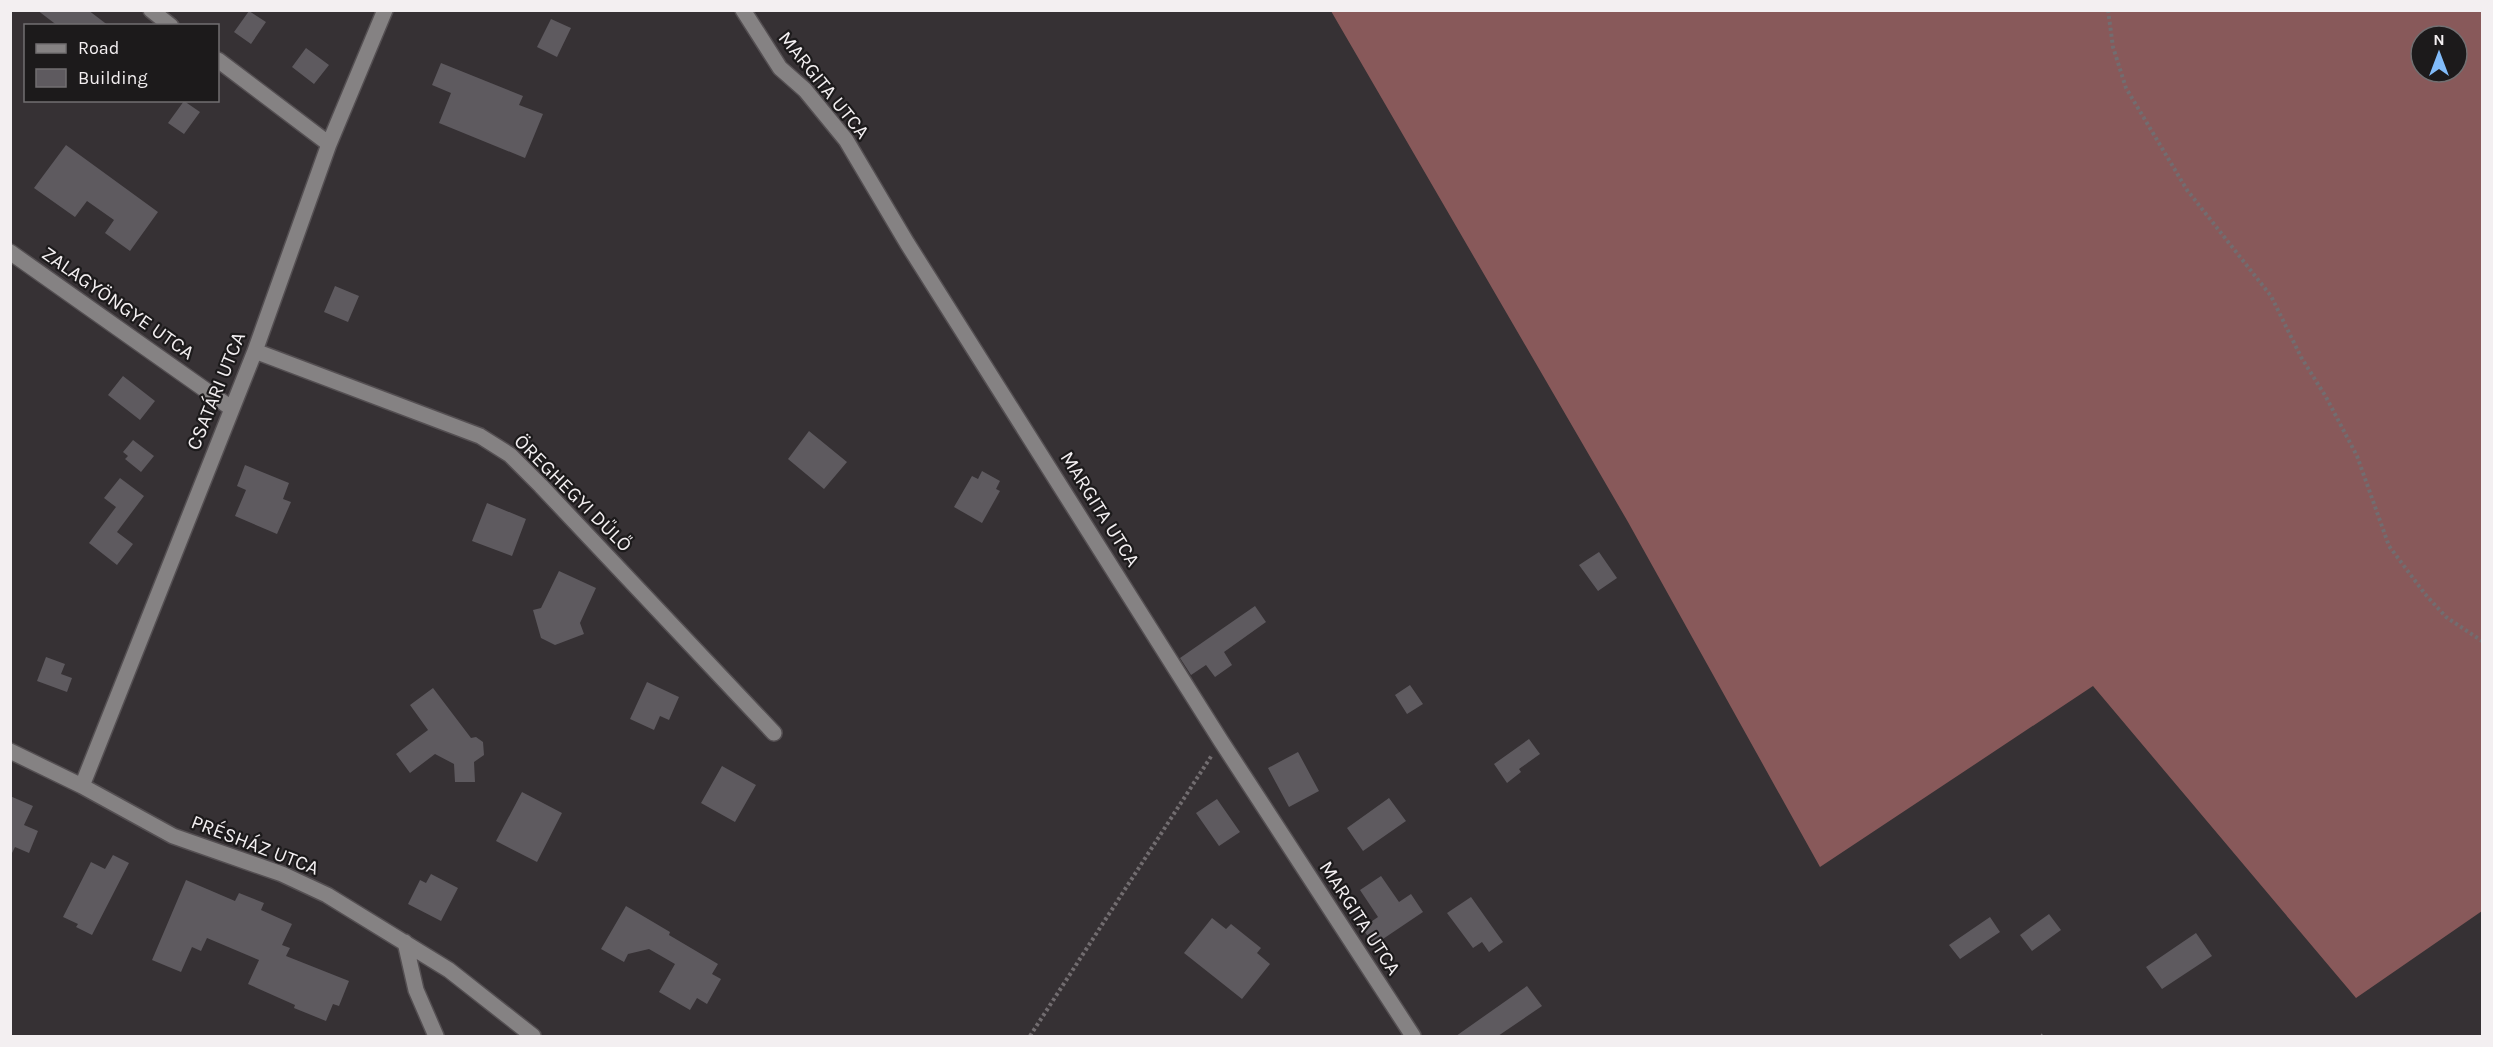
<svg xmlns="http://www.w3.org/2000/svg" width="2493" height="1047" font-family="Karla,sans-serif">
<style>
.forest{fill:#88595a;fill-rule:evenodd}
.building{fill:#5e5a5f}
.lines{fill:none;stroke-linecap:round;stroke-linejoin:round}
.minor-casing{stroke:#544f52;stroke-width:18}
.path{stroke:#726d70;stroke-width:4;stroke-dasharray:3 3;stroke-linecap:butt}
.minor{stroke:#858283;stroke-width:15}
.labels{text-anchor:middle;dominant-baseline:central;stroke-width:4.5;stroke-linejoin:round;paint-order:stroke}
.street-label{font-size:20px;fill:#f3eff1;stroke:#1c1a1b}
</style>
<rect width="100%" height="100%" fill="#363134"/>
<path class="forest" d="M1331,11H2482V911L2356,998L2093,686L1820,867L1628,522ZM2421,36H2457V72H2421Z"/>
<path class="building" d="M37,10H88L109,26H58Z
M249,11L266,22L251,44L234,32Z
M551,19L571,28L557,57L537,47Z
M306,48L329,65L314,84L292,67Z
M441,63L523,96L519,105L543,114L525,158L439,123L451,93L432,85Z
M184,101L200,112L184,134L168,123Z
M66,145L158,212L130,251L105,233L114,220L87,201L75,217L34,188Z
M335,286L359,296L348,322L324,312Z
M123,376L155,401L140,420L108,395Z
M809,431L847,462L824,489L788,459Z
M133,440L154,456L141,472L125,459L128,456L123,452Z
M245,465L289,483L283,499L291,502L277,534L235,516L246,490L237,486Z
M982,471L1000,481L996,489L1000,491L982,523L954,507L972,476L978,479Z
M120,478L144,496L117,532L133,544L117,565L89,543L116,507L104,498Z
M487,503L526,519L512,556L472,541Z
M1599,552L1617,578L1598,591L1579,565Z
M559,571L596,588L580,623L584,634L555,645L541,638L533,610L541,608Z
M1255,606L1266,622L1224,652L1232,665L1215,677L1206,665L1191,675L1180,658Z
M46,657L65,664L61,674L72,678L67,692L37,681Z
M647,682L679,697L669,720L660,716L654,730L630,719Z
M1410,685L1423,704L1407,714L1395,695Z
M433,688L471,738L476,737L483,742L484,755L474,762L475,782H455L454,764L435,754L410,773L396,754L428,730L410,705Z
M1529,739L1540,754L1519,769L1521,772L1507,783L1494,764Z
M1298,752L1319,791L1289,807L1268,768Z
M722,766L756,785L735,822L701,803Z
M522,792L562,813L537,862L496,841Z
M10,796L33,806L24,825L38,831L29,853L15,847L10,857Z
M1389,798L1406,821L1363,851L1347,828Z
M1217,799L1240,832L1219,846L1196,813Z
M113,855L129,863L92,935L76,927L78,924L63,917L91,862L105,869Z
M431,874L458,888L441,921L408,904L420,880L426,883Z
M1381,876L1399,902L1411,894L1423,912L1374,945L1362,928L1378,917L1360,890Z
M186,880L235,901L239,893L264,903L261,910L292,924L282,945L290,948L286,956L349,981L339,1006L333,1004L326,1021L294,1008L295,1005L248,984L259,960L207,938L201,951L192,947L181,972L152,960Z
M1471,897L1503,942L1489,952L1482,942L1473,948L1447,913Z
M626,906L670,932L669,935L718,964L712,974L721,979L707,1004L697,998L690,1010L659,992L675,964L649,949L628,954L624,962L601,949Z
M2049,914L2061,930L2032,951L2020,935Z
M1990,917L2000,932L1960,959L1949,945Z
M1212,918L1226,929L1231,924L1261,948L1257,953L1270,964L1242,999L1184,953Z
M2196,933L2212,956L2162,989L2146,967Z
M1527,986L1542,1006L1498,1036H1456Z"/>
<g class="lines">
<g class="minor-casing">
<path id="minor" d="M151,10L171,26
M743,10L780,68L805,90L846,140L907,243L1221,741L1413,1036
M218,60L329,144
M10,252L231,408
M255,351L480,436L510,455L541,486L774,733
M10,751L82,786L173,836L282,874L327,895L449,970L533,1036
M82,786L255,351L329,144L385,10
M405,942L416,990L436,1036"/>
</g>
<path class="path" d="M2108,10L2113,47L2126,88L2187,190L2271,296L2301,357L2326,397L2357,456L2389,546L2425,594L2446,617L2482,641
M1030,1036L1212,755
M2042,1036L2043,1035"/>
<use href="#minor" class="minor"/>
</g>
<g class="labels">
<g class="street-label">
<text transform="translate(824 85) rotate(51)">MARGITA UTCA</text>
<text transform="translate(118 303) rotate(35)">ZALAGYÖNGYE UTCA</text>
<text transform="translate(216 391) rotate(-68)">CSATÁRI UTCA</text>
<text transform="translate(573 493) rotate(45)">ÖREGHEGYI DŰLŐ</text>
<text transform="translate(1100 509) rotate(58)">MARGITA UTCA</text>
<text transform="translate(255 845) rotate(21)">PRÉSHÁZ UTCA</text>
<text transform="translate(1360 918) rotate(57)">MARGITA UTCA</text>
</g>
</g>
<rect width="2493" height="1047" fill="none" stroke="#f3eff1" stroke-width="24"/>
<rect x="24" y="24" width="195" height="78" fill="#1c1a1b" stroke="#726f71" stroke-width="1.5"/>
<rect x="36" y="44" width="30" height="9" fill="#858283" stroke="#726f71" stroke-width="1.5"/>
<text x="78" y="54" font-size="18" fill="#f3eff1">Road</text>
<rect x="36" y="69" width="30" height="18" fill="#5e5a5f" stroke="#726f71" stroke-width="1.5"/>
<text x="78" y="84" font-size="18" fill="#f3eff1">Building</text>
<g transform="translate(2439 54)"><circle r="28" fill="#1c1a1b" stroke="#726f71" stroke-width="1.5"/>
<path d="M0-4.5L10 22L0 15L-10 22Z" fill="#82bcfa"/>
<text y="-9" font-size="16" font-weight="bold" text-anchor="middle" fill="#f3eff1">N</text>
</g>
</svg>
